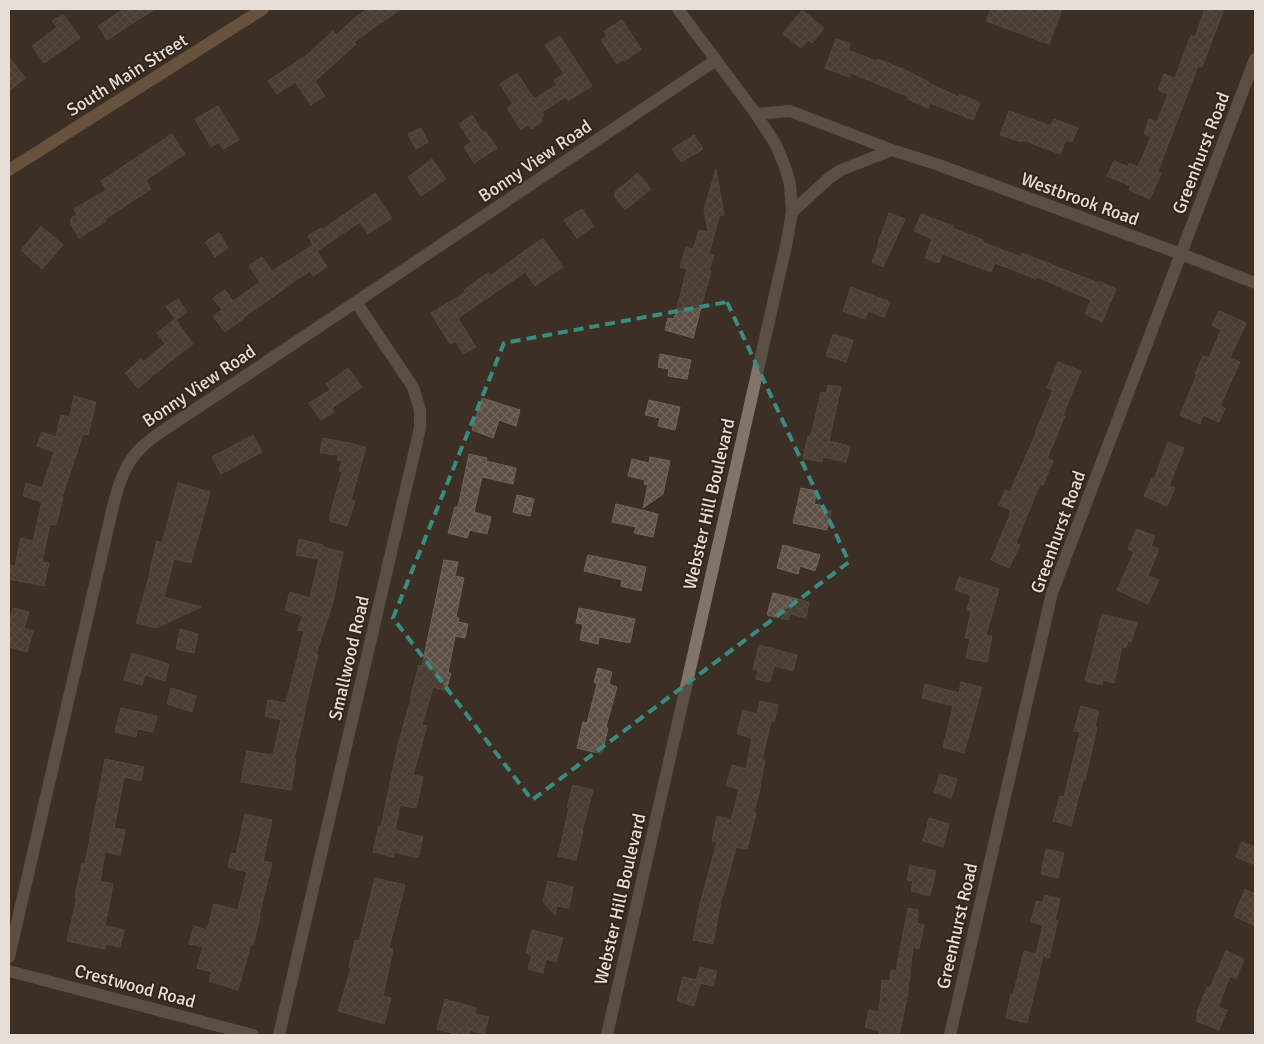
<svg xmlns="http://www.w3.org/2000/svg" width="1264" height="1044" font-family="Signika,sans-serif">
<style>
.building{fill:url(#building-cross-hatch);stroke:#716458}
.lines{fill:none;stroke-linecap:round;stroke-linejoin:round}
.minor{stroke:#827469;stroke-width:12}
.tertiary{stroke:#827469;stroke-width:12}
.secondary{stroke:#9e7c5a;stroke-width:12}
.marked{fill:none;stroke:#3a8b83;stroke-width:4;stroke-dasharray:10 6;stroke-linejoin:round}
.labels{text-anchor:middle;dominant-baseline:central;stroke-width:4;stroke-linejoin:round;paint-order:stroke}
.street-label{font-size:18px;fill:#e6ded7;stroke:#32261c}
</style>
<defs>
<pattern id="building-cross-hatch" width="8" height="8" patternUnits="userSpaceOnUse" patternTransform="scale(1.25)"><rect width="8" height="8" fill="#5c4f43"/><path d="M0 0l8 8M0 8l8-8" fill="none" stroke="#73685d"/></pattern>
</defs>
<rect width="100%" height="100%" fill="#3c3026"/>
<path class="building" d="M124,9H155L107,40L98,26Z
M368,9H401L354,42L356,44L315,81L325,96L311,105L295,82L277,94L268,81L308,54L333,31L336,35L357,16Z
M991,9H1062L1049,44L986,21Z
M1205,9H1224L1202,67L1198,66L1158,171L1161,173L1150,199L1129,190L1131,186L1107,176L1114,161L1128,167L1129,163L1138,167L1151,137L1144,134L1149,119L1157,122L1168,94L1158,90L1164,74L1175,78L1191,35L1195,37Z
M802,10L824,28L812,43L808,40L801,48L783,34Z
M63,14L80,38L44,63L32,46L57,27L52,21Z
M622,20L641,49L625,61L622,60L617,64L601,40L607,36L604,31Z
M560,36L592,86L568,101L565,97L542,112L544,115L541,118L543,121L531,129L528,125L521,130L507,108L513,104L500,84L517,73L534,99L557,85L554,80L564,74L545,45Z
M836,39L850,44L848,50L876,61L877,59L903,69L929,82V83L959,97L960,94L980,103L973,120L930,103L928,108L908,99L909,97L851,73L849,77L825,68Z
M9,57L25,78L9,91Z
M218,106L239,140L223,149L219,142L211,147L195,119Z
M1009,111L1051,126L1054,119L1078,128L1072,142L1066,140L1060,154L1023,140L1022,142L1000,135Z
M472,115L483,133L485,131L497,148L474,163L464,147L471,142L459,124Z
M421,128L428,142L416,149L408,134Z
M172,134L185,154L146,180L151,189L105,219L106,221L79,238L71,224V218L77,215L74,209L106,190L101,181Z
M694,135L703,149L681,162L672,149Z
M432,159L446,179L421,196L408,177Z
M716,169L724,215L719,216L709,254L714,255L709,270L711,271L693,338L665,330L668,318L674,319L687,269L680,267L686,247L693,249L699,230L708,232L704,210Z
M638,173L651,189L625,210L615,197V192Z
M375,193L392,218L368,234L360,222L317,251L327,267L313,276L310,271L284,288V289L244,317V318L225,332L213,316L222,310L213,298L225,290L233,301L260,282L249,266L262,257L272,271L313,245L308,236L321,228L322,230Z
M582,209L594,226L577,238L564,220Z
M889,213L905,219L883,267L872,262L879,244L878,243Z
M921,214L953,226L952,228L983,240L982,242L1021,257L1022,253L1098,283L1099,281L1116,289L1102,322L1085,314L1091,300L1037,277L1036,279L995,263L991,272L942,254L939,263L925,258L932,239L914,231Z
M41,226L63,245L42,269L21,250Z
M219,233L228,248L215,257L205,242Z
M543,238L563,267L535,286L525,272L458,318L476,347L463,354L456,341L450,344L431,313L466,292L464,290L488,273L490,276Z
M851,287L890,302L884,317L868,311L865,319L843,311Z
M178,299L187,312L176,320L166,307Z
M1219,311L1246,323L1230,358L1240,362L1220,406L1225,408L1219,422L1203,415L1200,424L1180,415L1197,374H1195L1203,356L1209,358L1221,330L1212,325Z
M175,319L193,344L168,363L138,388L125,373L141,359L143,362L165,344L157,333Z
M833,334L853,340L846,362L826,356Z
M660,354L691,360L687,379L668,376L669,369L658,367Z
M1058,362L1081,371L1063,415L1065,416L1047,458L1053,461L1043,485L1040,484L1016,543L1020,545L1009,568L991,560L1010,515H1009L1011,510L999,505L1005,490L1010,492L1036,433H1035L1053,390L1047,388Z
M348,368L362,387L332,408L334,412L321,420L309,403L330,390L326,384Z
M828,385L841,387L829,441L850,446L846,462L823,457L822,462L803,458L808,436H811L821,392L826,393Z
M74,396L96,402L88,435L83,434L62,497L63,498L56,525L50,524L42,562L49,563L44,586L9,579L10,565L15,566L21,538L33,541L42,502L23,496L26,483L42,488L54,452L37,446L42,432L56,437L61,415L70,417Z
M482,398L520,410L516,426L499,420L493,438L472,430Z
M649,400L680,407L675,430L658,426L660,418L645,415Z
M253,435L262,452L221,474L212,457Z
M323,438L349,443L366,447L351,500L355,501L347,526L330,521V515L342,472L339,471L342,461L337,460L338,455L320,453Z
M1168,442L1184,448L1169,486L1175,488L1167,506L1144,496L1152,478L1154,479Z
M469,454L487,458L486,461L516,468L513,484L482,477L474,512L491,517L487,534L470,530L467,538L448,533L455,507H458Z
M650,457L670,461L663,494L643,508L648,485L644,484L645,480L628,476L632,459L649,463Z
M178,483L210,492L191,563L174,559L164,597L201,607L156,628L136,623L151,570H150L157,541L162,543Z
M801,488L817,491L814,504L824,506L823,509L831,511L827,530L793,523Z
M517,495L534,499L530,516L513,512Z
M616,504L658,514L653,537L634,533L636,527L612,522Z
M1137,529L1155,536L1151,546L1159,549L1148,576L1159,580L1148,604L1117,590L1134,552L1128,549Z
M299,539L323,545V547L343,552L333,602L316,654L318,655L305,708H306L294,759H296L291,790L241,782L247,751L273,755L281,720L265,716L268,700L286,703L304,631L298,630L303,616L285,610L290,592L310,598L319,559L296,555Z
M783,545L820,555L815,571L800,566L798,574L777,568Z
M588,555L646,567L641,591L621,586L622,580L584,571Z
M444,560L458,562L455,576L464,578L456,617L459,618L458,622L468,624L465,638L455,636L448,673H451L446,691L433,687L422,725L427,726L413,775L423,777L416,808L400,805L395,830L423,837L418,858L394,852V857L373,852L379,826L381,827L398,745L411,699H410L419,665L422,666Z
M959,577L999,589L986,635L992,636L987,662L966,658L970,639L965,638L971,611L967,610L971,595L955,590Z
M773,593L809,602L806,618L790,614L788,620L767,615Z
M13,608L29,612L24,628L33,631L27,652L9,647V623Z
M579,608L635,619L630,643L599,637L598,644L580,640L583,624L576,623Z
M1102,614L1137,623L1131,642L1128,641L1126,648L1122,647L1114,683L1103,680L1102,685L1085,681Z
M180,629L198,634L194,653L176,649Z
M759,645L797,655L793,671L774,666L770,682L756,679L758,670L753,669Z
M132,653L169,664L165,681L145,675L142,685L124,680Z
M598,668L612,672L609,684L617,687L606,727L608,728L602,754L577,748L583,722L587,723L597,684L594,682Z
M961,682L982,687L964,753L943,747L953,706L922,698L925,684L959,693Z
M171,688L196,696L192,712L167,704Z
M760,701L778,705L774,722L771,721L762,760H765L760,785H761L754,812L756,813L747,849L736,847L723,896L722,895L713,944L693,940L700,904L717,842L712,841L717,816L731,820L739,789L726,786L732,765L746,769L752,738L737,734L743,710L757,714Z
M1081,706L1099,711L1095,727H1097L1085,780H1083L1071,826L1053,821L1060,796L1064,797L1080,732L1074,731Z
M121,708L157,716L153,732L137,729L136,737L115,732Z
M105,759L144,767L141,781L124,777L114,828L125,830L120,855L105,852L100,881L113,884L105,926L124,930L120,947L106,944L105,949L67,941L77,897H75L82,863L85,864Z
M940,774L957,779L951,798L934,792Z
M573,785L593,790L582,831H583L576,860L558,856L569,808L567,807Z
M245,814L272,820L263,861L272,863L259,916L260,917L253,945L251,944L238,990L209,981L212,972L197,968L203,947L189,944L194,926L207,930L214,904L238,910L247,872L228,867L231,853L236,854Z
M929,818L949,824L943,847L923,841Z
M1242,842L1255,847V865L1236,857Z
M1046,849L1064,853L1058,878L1041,874Z
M910,865L936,871L930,896L911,891L913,881L907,880Z
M375,878L405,885L389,948L393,949L383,996L391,998L384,1024L338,1011L351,968L349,967L355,940L359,941Z
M548,881L573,887L569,908L557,906L555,915L543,902Z
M1245,889L1255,894V926L1234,916Z
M1045,895L1060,899L1055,920H1058L1049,958L1043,956L1027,1023L1006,1018L1011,994L1013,995L1024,951L1036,954L1043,925L1031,922L1036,901L1043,902Z
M908,908L918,910L917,923L924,925L919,949L913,947L907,998L899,1035H879L880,1031L865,1027L869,1010L879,1012L882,980L890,981L891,970L896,971Z
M532,930L563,938L556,962L546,959L543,973L528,969L532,955L526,953Z
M1226,951L1244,959L1236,979L1230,976L1218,1007L1227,1010L1219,1030L1196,1021L1198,1014L1197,1012L1207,987L1210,988Z
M700,967L717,971L713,986L700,983L694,1006L677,1001L683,977L696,980Z
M445,999L476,1008L475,1014L489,1017L484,1034L470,1030L469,1035H458L437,1029Z"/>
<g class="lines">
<path class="minor" d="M756,114L790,111L892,150L936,164L1181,254L1255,283
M792,212L828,179L841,170L892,150
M9,957L114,502C119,484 125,464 139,450C148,440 159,433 170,426L356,302L716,60
M9,971L253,1035
M279,1035L420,428V410L413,387L356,302
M950,1035L1052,593L1255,59"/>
<path class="tertiary" d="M607,1035L786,246L792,212L790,184L784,164L776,145L756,114L678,9"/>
<path class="secondary" d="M9,170L263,9"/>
</g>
<path d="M0 0H1264V1044H0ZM727,302L849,562L532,800L393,618L504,343Z" fill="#3c3026" fill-opacity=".55" fill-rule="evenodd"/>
<path class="marked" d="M727,302L849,562L532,800L393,618L504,343Z"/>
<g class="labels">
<g class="street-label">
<text transform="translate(127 75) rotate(-32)">South Main Street</text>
<text transform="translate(1201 153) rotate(-69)">Greenhurst Road</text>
<text transform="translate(535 161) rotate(-34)">Bonny View Road</text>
<text transform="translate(1080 199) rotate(20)">Westbrook Road</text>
<text transform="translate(199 386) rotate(-34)">Bonny View Road</text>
<text transform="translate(709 504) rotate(-77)">Webster Hill Boulevard</text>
<text transform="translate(1058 532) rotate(-70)">Greenhurst Road</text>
<text transform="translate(349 658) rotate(-77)">Smallwood Road</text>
<text transform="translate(620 899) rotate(-77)">Webster Hill Boulevard</text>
<text transform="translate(957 926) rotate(-77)">Greenhurst Road</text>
<text transform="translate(135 986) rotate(15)">Crestwood Road</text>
</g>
</g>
<rect width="1264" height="1044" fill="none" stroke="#e6ded7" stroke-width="20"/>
</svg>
